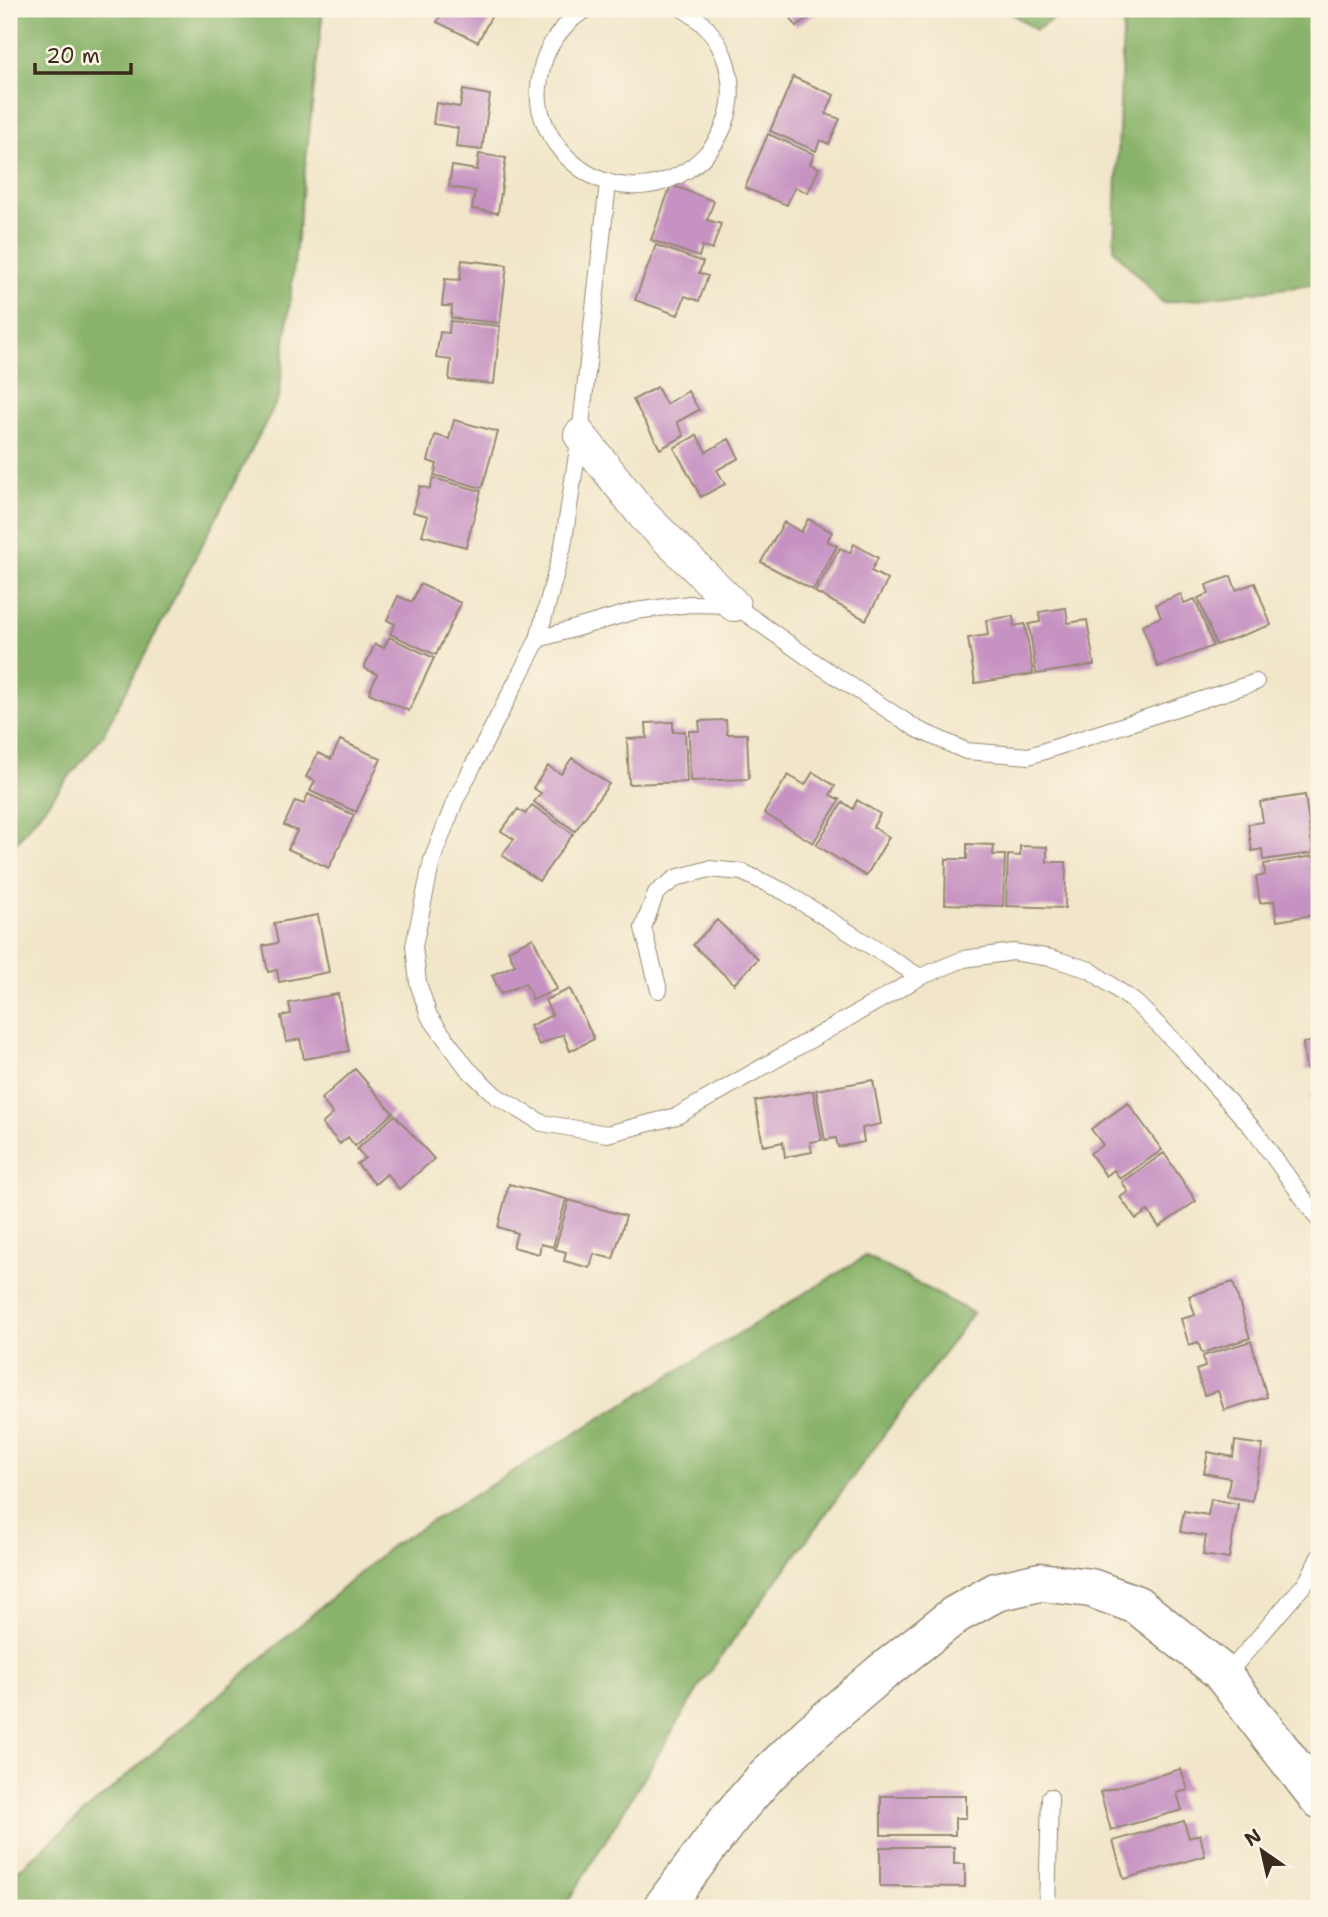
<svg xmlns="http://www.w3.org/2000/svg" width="1328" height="1917" font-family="'Shantell Sans',sans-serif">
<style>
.forest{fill:#89b36b;stroke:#626e44;stroke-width:2}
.building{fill:#c692c2}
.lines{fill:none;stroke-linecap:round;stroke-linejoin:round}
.lane-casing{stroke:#968874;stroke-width:18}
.street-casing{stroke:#968874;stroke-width:34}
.secondary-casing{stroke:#968874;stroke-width:41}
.lane{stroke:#fff;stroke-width:16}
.street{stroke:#fff;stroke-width:32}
.secondary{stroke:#fff;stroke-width:38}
</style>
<rect width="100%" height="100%" fill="#fcf5e5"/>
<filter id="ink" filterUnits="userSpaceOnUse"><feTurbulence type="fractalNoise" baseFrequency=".0143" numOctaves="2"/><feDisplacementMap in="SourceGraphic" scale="14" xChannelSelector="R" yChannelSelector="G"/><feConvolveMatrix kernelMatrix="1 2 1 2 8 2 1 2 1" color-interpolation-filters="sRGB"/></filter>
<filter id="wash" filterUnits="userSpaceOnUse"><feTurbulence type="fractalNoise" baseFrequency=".00686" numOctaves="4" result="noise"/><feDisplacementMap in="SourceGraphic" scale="28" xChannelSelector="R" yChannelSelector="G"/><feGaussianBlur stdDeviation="1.57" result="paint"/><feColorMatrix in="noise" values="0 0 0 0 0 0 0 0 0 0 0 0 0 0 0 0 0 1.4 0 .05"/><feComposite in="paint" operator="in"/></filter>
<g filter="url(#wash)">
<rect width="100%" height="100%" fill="#f1e6c9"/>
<path class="forest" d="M9,9H323L279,397L103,735L9,851Z
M1005,9H1068L1036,30Z
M1124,9H1319V284L1163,303L1114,250Z
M866,1256L973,1313L703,1681L564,1908H9V1878L391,1546Z"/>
<g id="blocks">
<path class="building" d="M444,9H495L478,42L437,22Z
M785,9H822L796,26Z
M793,77L834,95L826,114L840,119L829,144L820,140L816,151L770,131Z
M463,90L490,95L482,150L456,147L458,128L433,124L436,103L460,107Z
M768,134L814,154L810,164L819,168L808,193L795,187L787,205L745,188Z
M479,154L506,158L498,213L472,209L475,191L449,187L452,166L477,170Z
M671,185L714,201L707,220L721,224L712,250L702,246L699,257L651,240Z
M656,245L703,262L699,273L708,276L699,301L685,296L678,315L635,300Z
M462,260L507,265L500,323L451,318L452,306H442L445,279L460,280Z
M450,321L500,326L494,384L449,380L451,360L436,358L440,332L449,333Z
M657,387L666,404L688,391L699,410L677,422L684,436L660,449L633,400Z
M454,420L498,432L482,488L434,475L437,464L428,461L435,435L449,439Z
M697,435L706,452L729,439L739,458L717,470L725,484L701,497L674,448Z
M433,478L481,491L466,547L422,535L428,516L413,512L420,486L430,489Z
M808,519L832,532L827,541L837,546L813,590L761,562L784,522L801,532Z
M854,544L878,558L871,571L888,580L866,620L815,592L840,548L850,553Z
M1231,576L1236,590L1255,583L1271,625L1216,645L1198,598L1209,594L1206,585Z
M420,584L461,603L436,655L390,634L395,624L387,620L398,596L412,602Z
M1181,594L1184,603L1195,599L1213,646L1158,667L1142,625L1161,617L1156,604Z
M1066,608L1068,623L1087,620L1094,665L1036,674L1029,624L1040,622L1039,612Z
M1013,616L1014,626L1025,624L1033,674L975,683L968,638L988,635L986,620Z
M389,637L434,658L409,711L369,693L377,674L364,668L375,644L384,648Z
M726,720L727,734H747L749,779L690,781L689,731H700L699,721Z
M673,722V732L685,731L687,782L629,784L627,739L647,738L646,723Z
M340,740L381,759L356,812L310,791L315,781L306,777L318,753L331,759Z
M572,758L609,784L575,831L534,802L541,793L533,788L548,766L561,774Z
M813,772L835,786L830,795L840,800L813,843L764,813L788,775L805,785Z
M308,794L354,815L329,868L288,849L297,831L284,825L295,801L304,804Z
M1305,795L1313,853L1263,860L1262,849L1252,851L1248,824L1263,822L1260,802Z
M857,800L880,814L873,827L889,837L866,876L816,845L843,802L853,809Z
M532,805L573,834L539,881L502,855L514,839L501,831L518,809L525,814Z
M967,844L994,845L993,855H1005L1003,906L945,904L946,859H967Z
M1020,846L1047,847V862H1066L1065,908L1006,906L1008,855L1020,856Z
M1314,856L1319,894V914L1277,921L1274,901L1260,903L1256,877L1265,875L1264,864Z
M318,915L329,972L279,982L277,970L268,972L263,946L278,943L274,923Z
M717,920L758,959L734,984L693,945Z
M533,938L557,989L533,1000L525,983L501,994L492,975L515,965L508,950Z
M570,989L594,1039L570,1051L563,1034L539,1045L530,1026L552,1015L545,1000Z
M338,994L349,1051L304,1059L300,1039L286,1042L281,1016L291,1014L289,1003Z
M1319,1020V1077L1318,1078L1316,1068L1306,1069L1303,1043L1317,1041L1314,1021Z
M355,1069L393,1113L355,1146L348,1137L340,1144L322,1124L333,1114L321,1099Z
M873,1080L881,1124L862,1128L864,1142L838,1147L836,1138L825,1140L816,1090Z
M813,1091L822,1140L810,1142L812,1152L785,1157L783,1142L763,1146L755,1101Z
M1319,1094V1121L1314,1122L1310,1095Z
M1128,1103L1162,1150L1120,1179L1114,1170L1106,1176L1090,1153L1103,1145L1091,1129Z
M395,1115L434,1159L399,1189L387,1174L375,1184L357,1164L365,1158L357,1149Z
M1164,1153L1196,1201L1159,1227L1148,1211L1136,1219L1120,1197L1128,1192L1122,1182Z
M509,1184L566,1199L553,1247L541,1244L539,1254L513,1247L517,1233L498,1227Z
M569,1200L626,1216L613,1259L594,1254L590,1268L564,1261L566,1252L555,1249Z
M1233,1282L1250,1338L1202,1353L1198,1342L1189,1345L1181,1319L1195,1315L1189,1296Z
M1251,1341L1267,1397L1224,1410L1218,1391L1204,1395L1196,1370L1205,1367L1203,1356Z
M1235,1441L1263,1445L1252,1501L1227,1496L1230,1478L1204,1473L1208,1452L1233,1457Z
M1211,1499L1238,1504L1229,1559L1203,1555L1206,1536L1180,1532L1184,1511L1208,1515Z
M1181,1769L1188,1790L1177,1793L1182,1810L1111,1830L1100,1792Z
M881,1796H966V1818H955V1835H881Z
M1184,1821L1189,1838L1200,1834L1205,1856L1124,1879L1113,1841Z
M880,1847H954V1864H965V1887L880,1886Z"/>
</g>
</g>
<g filter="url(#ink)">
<use href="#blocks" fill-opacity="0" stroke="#968874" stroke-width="2"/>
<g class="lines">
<g class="lane-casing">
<path id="lane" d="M588,9C568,18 551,40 544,60C541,68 540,78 539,87C536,113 550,141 568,158C642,230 760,152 724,56C716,36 702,20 683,9
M608,183L580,435L563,546L538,639L455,801L432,860L414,946L418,983L429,1016L467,1068L496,1096L542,1123L607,1134L677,1116L920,977L964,959L1013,952L1051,958L1090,970L1136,1003L1180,1047L1254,1130L1319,1220
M538,639L635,611L690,604L734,605L816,663L917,729L966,751L1029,756L1256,682
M659,990L643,928L656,893L676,878L709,869L742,872L785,892L920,977
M1220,1671L1235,1665L1308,1580L1319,1557
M1047,1908L1050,1797"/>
</g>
<g class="street-casing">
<path id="street" d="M580,435L644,516L734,605"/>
</g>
<g class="secondary-casing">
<path id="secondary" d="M662,1908L729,1819L767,1775L810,1734L881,1673L955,1615L996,1592L1040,1582L1091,1588L1137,1605L1220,1671L1319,1799"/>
</g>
<use href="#lane" class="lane"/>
<use href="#street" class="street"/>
<use href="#secondary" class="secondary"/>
</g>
</g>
<rect width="1328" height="1917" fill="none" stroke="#fcf5e5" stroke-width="35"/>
<g transform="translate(1262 1851) rotate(326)" stroke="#fcf5e5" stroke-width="5" paint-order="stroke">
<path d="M0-5L12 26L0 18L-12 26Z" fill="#3b2a1e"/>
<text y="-10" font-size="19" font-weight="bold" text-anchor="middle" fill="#3b2a1e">N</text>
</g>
<path d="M35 63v10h96v-10" fill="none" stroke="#3b2a1e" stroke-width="3.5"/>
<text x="46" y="63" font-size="21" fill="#3b2a1e" stroke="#fcf5e5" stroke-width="5" paint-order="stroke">20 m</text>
</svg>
